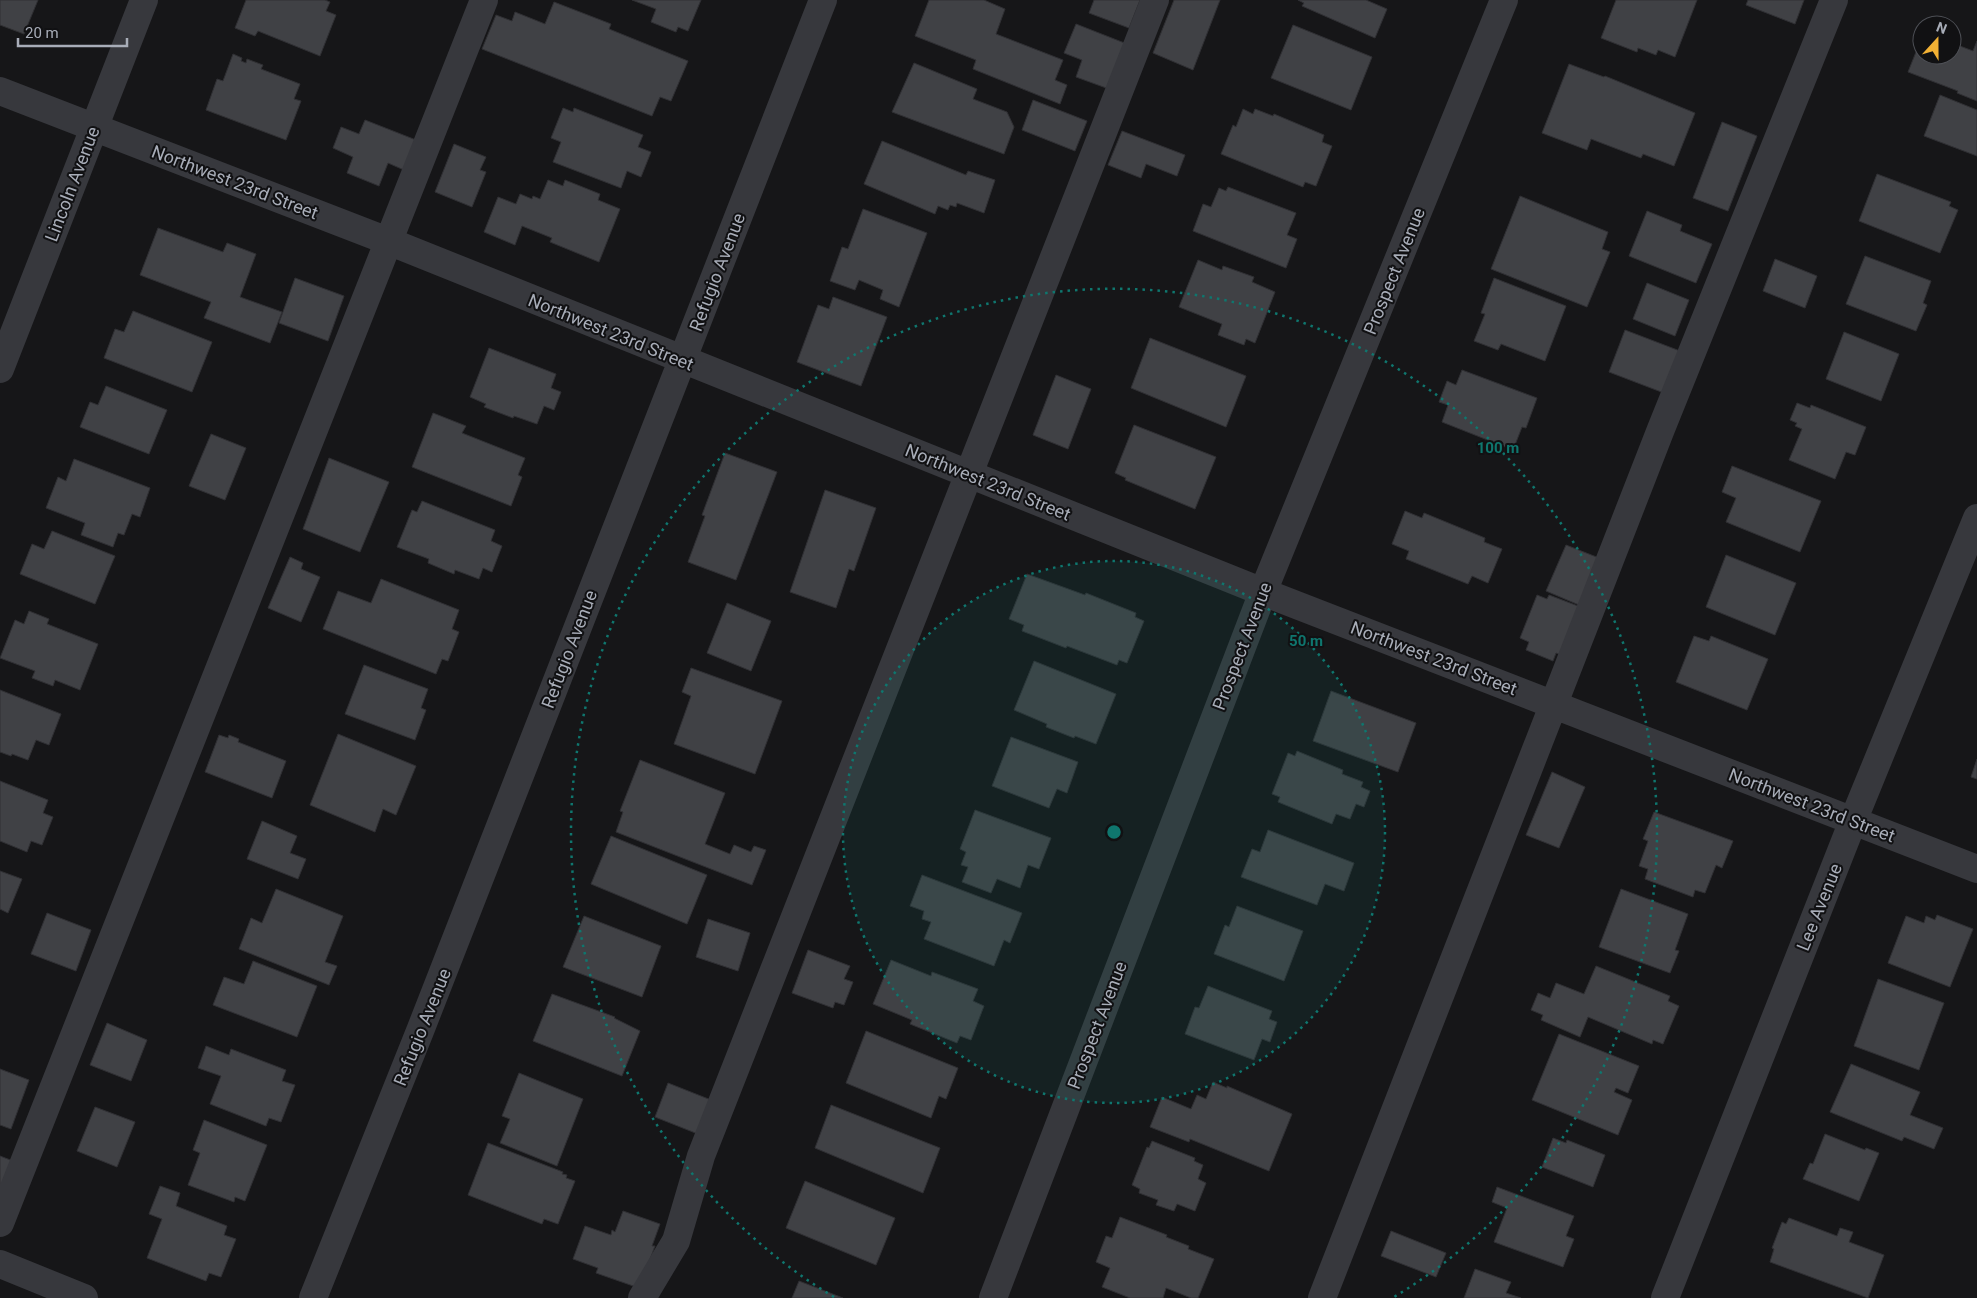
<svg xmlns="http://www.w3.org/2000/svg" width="1977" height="1298" font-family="Roboto,sans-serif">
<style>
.building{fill:#404145;stroke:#303034}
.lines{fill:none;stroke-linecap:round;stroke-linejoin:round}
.minor{stroke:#37383d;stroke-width:28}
.ring{fill:none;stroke:#0f766e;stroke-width:2.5;stroke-dasharray:2.5 5}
.labels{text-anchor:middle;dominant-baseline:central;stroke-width:4;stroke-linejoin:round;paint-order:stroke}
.street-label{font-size:18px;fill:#a8adb8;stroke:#111113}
.centre{fill:#0f766e;stroke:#111113;stroke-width:2.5}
.ring-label{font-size:15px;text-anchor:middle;font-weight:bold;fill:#0f766e;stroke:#111113;stroke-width:4;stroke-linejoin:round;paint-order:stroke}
</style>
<rect width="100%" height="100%" fill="#161618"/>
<path class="building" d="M0,0H38L24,34L0,25Z
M246,0H325L330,2L326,11L336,15L320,56L258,31L255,36L235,28Z
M632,0H701L688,31L678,27L676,32L651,22L656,9Z
M929,0H984L1005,9L996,34L1063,60L1055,80L1067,85L1060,104L973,69L976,60L915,36Z
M1094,0H1140L1129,28L1089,13Z
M1174,0H1220L1193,70L1153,53Z
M1298,0H1366L1387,9L1375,38L1302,6L1304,3Z
M1616,0H1697L1675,57L1658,50L1656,55L1638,48L1637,52L1601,38Z
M1748,0H1804L1795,24L1746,5Z
M554,2L611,24L609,29L688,61L671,101L660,97L652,116L482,49L496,15L512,21L515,12L545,24Z
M1076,24L1127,44L1109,89L1076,77L1082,60L1064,53Z
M1293,25L1372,57L1351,110L1271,78Z
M1922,37V55H1952V43L1973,51L1977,41V101L1957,93L1958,91L1908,72Z
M233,54L242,58L241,61L246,63L247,59L263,65L261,69L300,84L294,99L301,101L286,140L206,110L217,79L223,81Z
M914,63L977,89L973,99L1007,112L1014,127L1004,154L892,112Z
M1569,64L1604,77L1605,76L1695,113L1674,166L1643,154L1641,158L1591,139L1587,150L1542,133Z
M1940,95L1977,110V156L1924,136Z
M1033,100L1087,121L1075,151L1022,130Z
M563,108L573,112L574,108L643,135L638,147L651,152L641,177L627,171L621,188L553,162L561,142L551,138Z
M1243,109L1253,114L1255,109L1273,116L1274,114L1324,135L1322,142L1332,146L1316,186L1305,182L1303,187L1221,154L1233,125L1236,127Z
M365,120L416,140L404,170L388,163L379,186L347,173L353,157L333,148L341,127L359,134Z
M1722,122L1757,136L1728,211L1693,198Z
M1122,131L1185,155L1177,176L1146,164L1141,178L1108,165Z
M882,141L966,175L968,171L995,180L984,213L957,203L956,207L950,205L948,210L938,206L935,214L864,184Z
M454,144L486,157L480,170L486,172L472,207L435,192Z
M1877,174L1951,202L1949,206L1958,210L1940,253L1859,221Z
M548,180L563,186L565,180L600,194L598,200L620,209L599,262L550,242L552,238L522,226L515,245L484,232L498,197L516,204L520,194L532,199L533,196L540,199Z
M1228,187L1296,213L1287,235L1297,239L1286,268L1193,231L1203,204L1211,207L1219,188L1226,191Z
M1520,196L1608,232L1602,249L1610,252L1587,307L1491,269Z
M863,209L927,233L899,307L880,299L883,290L859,280L855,290L830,281L842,247L848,249Z
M1647,211L1682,225L1680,231L1712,244L1696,283L1629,256Z
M158,228L223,252L227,243L256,254L240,297L282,312L270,343L204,318L211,302L140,275Z
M1865,256L1931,281L1923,303L1927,305L1916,331L1846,304Z
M1775,259L1817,276L1805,308L1763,291Z
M1198,260L1222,270L1223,266L1254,277L1252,282L1275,292L1255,343L1246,339L1244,345L1218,335L1222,324L1179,307Z
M295,278L344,296L328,341L279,323Z
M1494,278L1566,306L1545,361L1501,344L1498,350L1474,341L1485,314L1481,313Z
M1647,283L1689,300L1675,336L1633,319Z
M833,297L887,317L861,386L797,362L818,305L829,309Z
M133,311L212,342L192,392L104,358L115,329L124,332Z
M1625,330L1680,351L1664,393L1609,372Z
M1844,332L1899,354L1881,401L1826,379Z
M1150,338L1246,376L1226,427L1131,388Z
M489,348L556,374L551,388L561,392L554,410L544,406L537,424L514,416L513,418L484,407L486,404L470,397Z
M1462,370L1537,398L1526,428L1522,427L1513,450L1442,422L1448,405L1439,402L1447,381L1456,385Z
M1056,375L1091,389L1068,449L1033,435Z
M106,386L167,410L149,454L80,427L90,402L98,405Z
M1797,403L1810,408L1811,405L1866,427L1855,455L1846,452L1835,479L1789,460L1802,429L1795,426L1797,423L1790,420Z
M433,413L466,426L462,433L525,458L518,475L522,477L511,506L412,467Z
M1134,425L1216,457L1195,509L1125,480L1126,478L1115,473Z
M211,434L246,448L225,500L189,486Z
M725,453L777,472L736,580L688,562L705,516L702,515Z
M329,458L389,482L360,552L303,529Z
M74,459L150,488L140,517L132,514L124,535L118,533L113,547L81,535L85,523L46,508L58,477L66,481Z
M1732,466L1821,501L1800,552L1726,522L1736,498L1722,492Z
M825,490L876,508L854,571L849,569L836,608L790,592Z
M422,501L495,530L491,541L502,546L492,572L483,568L479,579L455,570L454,574L428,563L429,559L397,547L412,510L417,512Z
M1405,511L1422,518L1424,513L1485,538L1484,542L1502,549L1488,583L1472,576L1468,584L1406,559L1409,551L1392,544Z
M52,531L115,556L95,604L20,574L32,544L44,549Z
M1566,545L1599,558L1579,605L1546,591Z
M1726,555L1796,583L1775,635L1706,607Z
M290,557L303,563L301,569L320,577L301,622L268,608Z
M1027,574L1085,595L1086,593L1136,613L1135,617L1144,621L1127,663L1119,660L1117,665L1067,646L1066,648L1022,631L1024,625L1009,619Z
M381,579L459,610L452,629L459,632L448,661L442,659L436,674L323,629L338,591L371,603Z
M1537,595L1547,599L1549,595L1578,606L1564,656L1556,653L1553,661L1526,650L1529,642L1520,638Z
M727,603L771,621L751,671L707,653Z
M29,611L49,619L47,624L98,644L80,690L55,680L53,686L32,678L35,671L0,658L15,620L24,624Z
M1694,636L1709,641L1711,636L1768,659L1747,710L1676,682Z
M1034,661L1116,694L1096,744L1075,736L1074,738L1046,727L1047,724L1014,710Z
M364,665L428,689L421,708L426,710L415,740L345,714Z
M691,668L782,701L755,774L674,744L691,696L682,692Z
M0,690L61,714L49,745L36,740L28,760L12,754L11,756L0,752Z
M1331,691L1416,723L1398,772L1313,741Z
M338,734L416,766L396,815L383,809L375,832L310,805Z
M219,735L228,738L229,735L239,739L238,742L286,761L272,798L205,772Z
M1011,737L1078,762L1067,793L1057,789L1049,808L992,786Z
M1297,751L1343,770L1342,774L1363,782L1361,787L1370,791L1364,807L1356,804L1350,819L1336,814L1332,824L1278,802L1280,797L1272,794L1288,753L1295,756Z
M1977,759V779L1971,777Z
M640,760L725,793L705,844L730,854L734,845L751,852L754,846L766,850L752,885L616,832L623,812L620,811Z
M1552,772L1585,787L1559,848L1526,835Z
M0,781L48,800L43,813L53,817L42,845L31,841L27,852L0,841Z
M975,810L1051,838L1039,869L1028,865L1020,888L997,879L991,893L962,882L968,867L961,865L966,852L960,849Z
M1654,812L1733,841L1722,868L1716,865L1705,893L1695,890L1693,897L1645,879L1648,869L1639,866L1648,841L1643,839Z
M262,821L297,836L290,853L306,859L298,879L247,859Z
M1268,830L1354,863L1344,891L1325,884L1317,905L1241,877L1252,849L1260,852Z
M611,836L707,875L687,924L591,884Z
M0,871L22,879L8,913L0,909Z
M922,875L1022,913L1010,943L1004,940L994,966L924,939L931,922L922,919L924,911L910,906Z
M276,889L343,916L325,962L337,966L329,985L239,949L251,918L262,923Z
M1621,889L1688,914L1675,950L1679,951L1670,973L1599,947Z
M1237,906L1303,931L1284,981L1214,954L1225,925L1229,927Z
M47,913L91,930L76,971L31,954Z
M1937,915L1973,929L1950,987L1888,963L1906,916L1924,923L1926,916L1935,920Z
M584,916L661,946L642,997L563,967Z
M708,919L750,933L738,971L696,957Z
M808,950L850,966L844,979L853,982L844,1005L835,1002L833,1008L792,993Z
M891,960L931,976L932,972L978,989L973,1001L984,1006L971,1040L960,1036L957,1043L910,1024L912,1020L873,1004Z
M253,961L317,986L297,1037L213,1005L224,977L244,984Z
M1596,966L1670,996L1668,1001L1679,1006L1663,1044L1653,1040L1652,1044L1588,1017L1580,1037L1541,1020L1543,1015L1531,1010L1538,993L1550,998L1556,983L1584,994Z
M1878,979L1944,1003L1919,1070L1854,1046Z
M1208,986L1272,1011L1269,1019L1277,1022L1270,1042L1262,1039L1254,1060L1185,1034L1195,1007L1199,1008Z
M552,994L615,1017L614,1018L640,1031L622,1076L533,1041Z
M107,1023L147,1040L131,1081L90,1065Z
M866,1031L958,1068L946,1099L939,1096L931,1118L846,1083Z
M1559,1034L1639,1066L1628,1093L1616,1088L1614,1092L1632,1100L1618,1135L1532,1100Z
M206,1046L229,1055L231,1049L286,1070L282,1081L295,1085L281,1122L269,1118L266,1126L210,1104L221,1076L198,1068Z
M1851,1064L1920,1092L1910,1115L1943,1128L1934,1149L1904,1137L1902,1141L1830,1112Z
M0,1069L29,1080L11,1129L0,1125Z
M519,1073L583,1099L557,1166L500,1143L510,1119L502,1116Z
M1213,1082L1227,1088V1086L1292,1114L1269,1171L1190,1139L1189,1142L1150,1127L1162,1097L1191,1109L1197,1095L1206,1099Z
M668,1083L711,1100L698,1134L655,1117Z
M831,1105L940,1148L923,1193L815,1148Z
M95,1107L135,1122L117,1167L77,1151Z
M204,1120L267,1145L245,1201L235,1197L234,1202L188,1185L200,1153L193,1150Z
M1825,1134L1865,1150L1866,1148L1879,1153L1859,1201L1803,1179L1810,1163L1813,1164Z
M1553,1138L1566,1143L1567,1140L1605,1155L1593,1187L1542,1167Z
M1152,1141L1195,1158L1194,1161L1203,1165L1198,1179L1206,1183L1195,1211L1177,1204L1174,1211L1156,1205L1158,1200L1139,1193L1140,1189L1132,1185L1147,1147L1149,1148Z
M488,1143L563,1172L562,1174L567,1175L566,1178L575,1181L558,1224L544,1219L542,1224L468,1195Z
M0,1156L13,1161L0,1195Z
M805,1181L895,1218L876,1265L786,1228Z
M160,1186L180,1193L176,1206L227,1226L224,1235L236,1239L221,1277L209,1273L206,1281L147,1258L162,1219L149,1214Z
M1497,1187L1574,1216L1566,1236L1574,1239L1563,1267L1494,1242L1507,1208L1492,1202Z
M623,1211L660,1224L652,1246H655L639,1288L596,1273L598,1268L573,1259L585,1226L611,1235L612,1230L615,1232Z
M1120,1217L1167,1235L1166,1237L1189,1246L1188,1249L1214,1259L1198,1298H1191L1166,1288L1163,1298H1130L1102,1287L1110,1268L1096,1262L1106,1236L1112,1238Z
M1789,1218L1837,1236L1840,1228L1853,1232L1849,1242L1884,1255L1868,1298L1770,1262L1774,1249L1772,1248L1782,1222L1786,1224Z
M1391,1231L1446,1253L1436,1277L1381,1256Z
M1475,1269L1511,1282L1506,1293L1521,1298H1464Z
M799,1281L843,1298H792Z"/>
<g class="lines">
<path class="minor" d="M0,91L388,241L1263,592L1977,869
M0,369L144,0
M0,1223L484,0
M0,1264L84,1298
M313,1298L420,1031L823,0
M642,1298L676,1241L701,1156L1155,0
M993,1298L1263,592L1504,0
M1322,1298L1661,429L1834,0
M1665,1298L1853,821L1977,518"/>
</g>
<circle cx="1114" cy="832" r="271" fill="#0f766e" fill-opacity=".12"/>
<g class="ring">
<circle cx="1114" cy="832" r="271"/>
<path d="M834 1297A543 543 0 1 1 1394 1297"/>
</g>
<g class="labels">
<g class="street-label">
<text transform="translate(235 182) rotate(21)">Northwest 23rd Street</text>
<text transform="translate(72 184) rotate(-69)">Lincoln Avenue</text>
<text transform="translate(1394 271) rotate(-68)">Prospect Avenue</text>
<text transform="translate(717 272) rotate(-69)">Refugio Avenue</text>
<text transform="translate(611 332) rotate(22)">Northwest 23rd Street</text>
<text transform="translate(988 482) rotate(22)">Northwest 23rd Street</text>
<text transform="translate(1242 646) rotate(-69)">Prospect Avenue</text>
<text transform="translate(569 649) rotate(-69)">Refugio Avenue</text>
<text transform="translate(1434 658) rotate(21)">Northwest 23rd Street</text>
<text transform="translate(1812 805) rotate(21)">Northwest 23rd Street</text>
<text transform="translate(1819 907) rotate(-68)">Lee Avenue</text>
<text transform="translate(1097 1025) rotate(-69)">Prospect Avenue</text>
<text transform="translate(422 1027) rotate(-68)">Refugio Avenue</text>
</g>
</g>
<circle cx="1114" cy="832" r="8" class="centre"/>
<g class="ring-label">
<text x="1498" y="453">100 m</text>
<text x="1306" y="646">50 m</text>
</g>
<g transform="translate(1937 40) rotate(21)"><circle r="24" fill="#111113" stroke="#4d4f55"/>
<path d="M0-4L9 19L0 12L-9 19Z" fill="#f2b134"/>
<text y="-8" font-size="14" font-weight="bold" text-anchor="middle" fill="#a8adb8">N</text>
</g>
<path d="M18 38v8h109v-8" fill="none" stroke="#a8adb8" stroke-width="2.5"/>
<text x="25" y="38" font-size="15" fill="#a8adb8" stroke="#111113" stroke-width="4" paint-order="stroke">20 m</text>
</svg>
